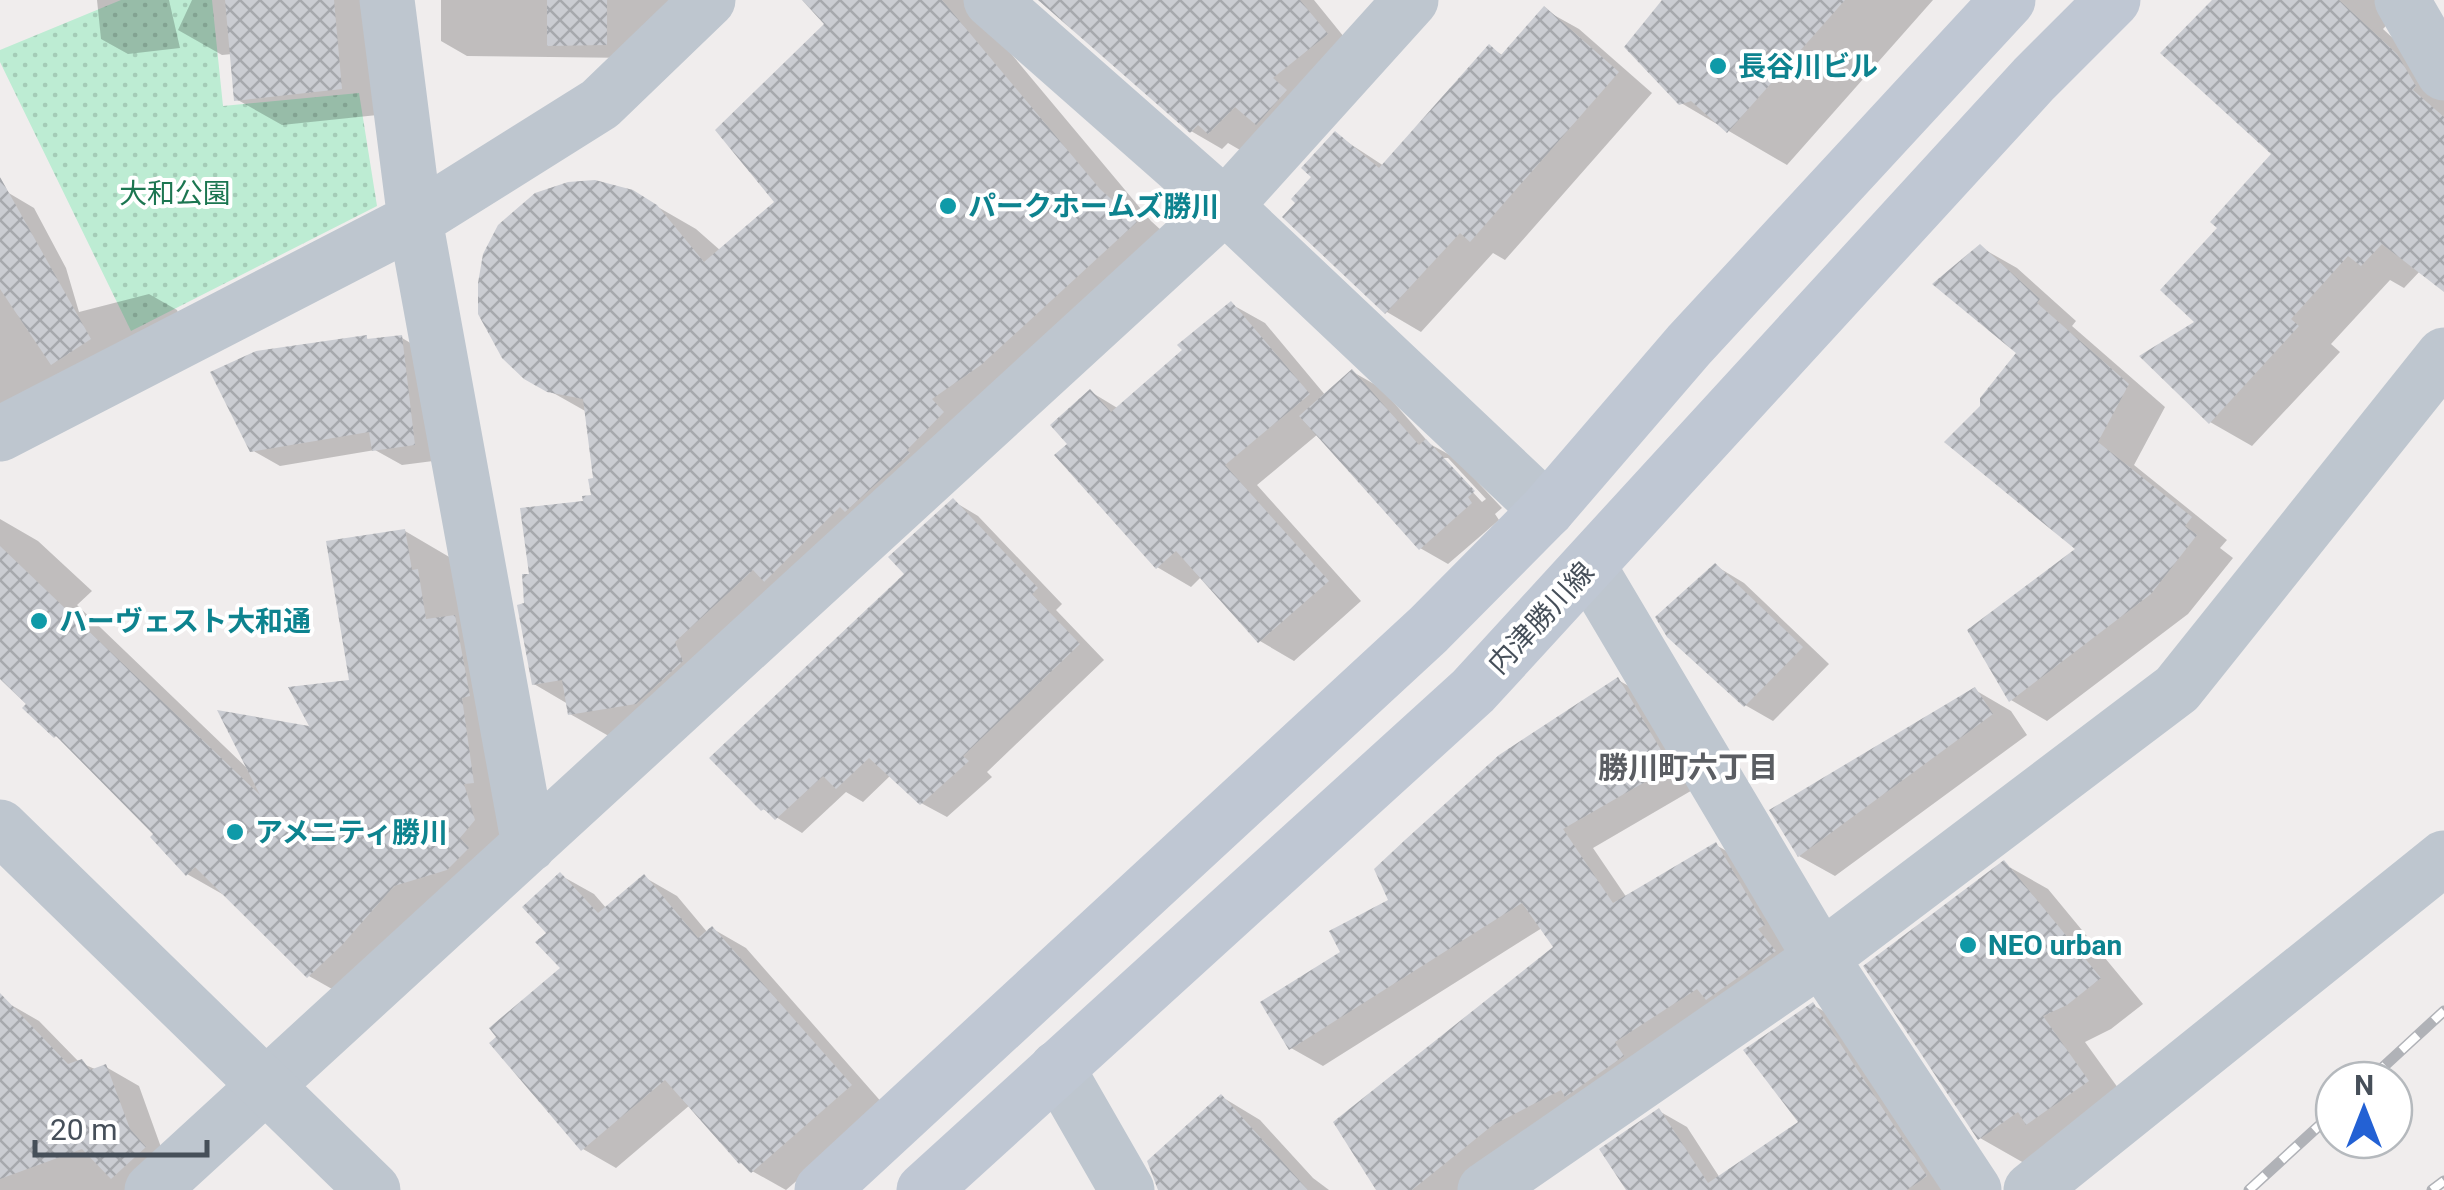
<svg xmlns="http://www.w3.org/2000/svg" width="2444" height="1190" font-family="Roboto,'Noto Sans JP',sans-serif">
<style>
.park{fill:url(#park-dots)}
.shadow{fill:#0003;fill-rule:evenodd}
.building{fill:url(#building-cross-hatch)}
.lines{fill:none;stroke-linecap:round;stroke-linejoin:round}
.minor{stroke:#bec6cf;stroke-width:55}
.tertiary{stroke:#bec6cf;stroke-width:55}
.secondary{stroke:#bfc7d3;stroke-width:55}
.rail-casing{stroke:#b0b2b7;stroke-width:11}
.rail{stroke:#fff;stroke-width:8;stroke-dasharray:22;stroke-linecap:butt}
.culture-dot{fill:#0f9aa8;stroke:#fff;stroke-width:4}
.labels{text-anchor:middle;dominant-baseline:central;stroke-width:8;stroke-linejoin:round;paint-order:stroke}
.culture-label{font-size:28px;font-weight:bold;fill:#0d838f;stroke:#fff;text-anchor:start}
.park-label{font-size:28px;fill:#1c7651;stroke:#fff}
.street-label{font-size:28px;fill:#464f59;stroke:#fff}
.neighbourhood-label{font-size:30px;font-weight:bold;fill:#5a5d62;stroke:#fff}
</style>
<defs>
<pattern id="park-dots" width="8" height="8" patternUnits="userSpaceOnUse" patternTransform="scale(2.5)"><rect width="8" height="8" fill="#bdecd3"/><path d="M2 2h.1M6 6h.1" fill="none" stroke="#a4ccb7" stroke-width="1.8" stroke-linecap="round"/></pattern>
<pattern id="building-cross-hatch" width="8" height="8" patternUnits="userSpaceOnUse" patternTransform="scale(2.5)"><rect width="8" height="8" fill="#caccd2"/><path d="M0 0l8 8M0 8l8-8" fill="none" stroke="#a6a8ad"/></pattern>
</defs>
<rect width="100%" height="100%" fill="#f0eded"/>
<path class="park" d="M121,0H212L223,106L359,93L377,206L131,331L0,62V50Z"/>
<path class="shadow" d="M97,0H169L180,48L128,54L101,39Z
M192,0H376L387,114L282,125L236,99L232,54L222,55L178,30Z
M441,0H693L633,58L467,56L441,41Z
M805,0H966L1151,221L1185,252L621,743L570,714L568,704L534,684L527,605L531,576L594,497L596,480L587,412L525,377L644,199L696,229L721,251L777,202L827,24Z
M1042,0H1314L1357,53L1240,150L1228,143L1222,149L1191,131Z
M1665,0H1933L1787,165L1681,103Z
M2215,0H2411L2383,29L2439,81L2444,90V284L2421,270L2404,288L2390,280L2331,344L2340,352L2252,446L2210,422L2198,323L2275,154Z
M1545,10L1579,29L1652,93L1505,260L1493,253L1421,332L1387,312L1286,217L1314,177L1335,134L1384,166L1489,47L1504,56Z
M7,192L34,208L66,268L79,312L149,294L177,310L179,315L0,423V196Z
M1980,247L2017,268L2076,321L2072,326L2165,407L2134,465L2227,540L2220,548L2233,558L2188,614L2047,721L2011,700L2079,549L1982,407L2020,353Z
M1231,304L1265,323L1326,396L1353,372L1381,388L1430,444L1455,458L1502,508L1495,514L1499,520L1448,564L1420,548L1318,434L1257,485L1361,601L1294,661L1260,641L1202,576L1191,587L1157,567L1070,444L1091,392L1119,409L1185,351ZM1441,458H1448L1486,499L1482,502Z
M366,338L372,341L402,338L429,354L441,460L402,465L375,450L280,466L252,450Z
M953,501L978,516L1062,604L1056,610L1104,660L987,772L992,777L947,817L921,803L891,775L863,802L846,792L802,833L763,809Z
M0,519L38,541L92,591L77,605L249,770L313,729L352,682L405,531L451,558L520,847L355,1002L309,976L231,899L187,874L157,834L66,742L56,736L29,704L0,675Z
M1716,566L1744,583L1829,664L1773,721L1745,705Z
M1618,680L1650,698L1701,785L1593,848L1627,898L1716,845L1747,863L1795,944L1466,1190H1393L1556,947L1542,928L1323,1066L1291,1048L1343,953L1391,901Z
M1975,690L2011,711L2027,735L1835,876L1799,856Z
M2004,864L2048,889L2143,1004L2111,1029L2085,1042L2131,1106L2024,1163L1980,1138Z
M560,875L594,894L607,909L644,877L677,896L708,933L713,929L746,948L884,1105L786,1190L752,1171L690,1105L616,1168L583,1149L563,968L549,933Z
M6,1002L39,1021L79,1062L97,1070L106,1067L139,1086L162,1150L163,1190H0V1008Z
M1813,1005L1841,1021L1952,1190H1628L1659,1111L1687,1127L1720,1178L1801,1122Z
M1222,1097L1260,1120L1313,1178L1329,1190H1158Z"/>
<path class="building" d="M225,0H334L342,89L234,101Z
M547,0H607V45L547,46Z
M802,0H942L1100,189L1137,222L981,365L932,399L944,412L907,450L910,453L845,512L840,507L764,582L753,570L675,642L683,661L636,704L568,715L562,680L532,685L517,605L524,603L522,574H529L520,508L583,501L582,496L591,495L588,479L593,478L583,399L547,392L524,379L502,358L478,314V283L483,254L498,225L535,193L568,182L595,180L633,190L657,205L704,262L774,202L715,130L824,24Z
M1038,0H1300L1328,34L1273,78L1287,90L1256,125L1235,107L1208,134L1198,125L1190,133Z
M1662,0H1845L1727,133L1691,101L1679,105L1624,47Z
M2212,0H2339L2397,54L2416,86L2413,90L2444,117V292L2382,244L2361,266L2348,256L2291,319L2299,326L2209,424L2139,356L2194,322L2160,290L2217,228L2210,222L2271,154L2160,53Z
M1544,6L1619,72L1470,242L1460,233L1385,314L1282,217L1295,203L1291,199L1311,177L1301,168L1335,131L1379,168L1489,44L1501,55Z
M0,177L91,339L51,365L0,289Z
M1980,244L2040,299L2037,303L2129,384L2098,442L2192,517L2185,526L2197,535L2151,594L2009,702L1967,630L2075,549L1944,442L1980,406V398L2016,353L1932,284Z
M1231,301L1310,394L1225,465L1329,581L1258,643L1176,551L1156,569L1054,455L1067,444L1050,425L1090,389L1111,412L1182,350L1177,345Z
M367,335V339L402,335L415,445L372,451L369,432L250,452L210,372L256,351Z
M1352,369L1419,445L1426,439L1475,491L1468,497L1472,503L1419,550L1299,416Z
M953,498L1038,588L1032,594L1080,644L963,756L969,761L920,805L869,758L836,789L823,776L775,820L764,809L761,811L709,758L904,574L888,557Z
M405,529L412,570L418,569L426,619L455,615L470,696L462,698L474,783L464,784L475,820L460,838L469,848L447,870L394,886L342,945L307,978L195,867L186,876L150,837L153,834L56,736L54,738L22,708L26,704L0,679V546L260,795L217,710L309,726L288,687L349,680L326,541Z
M1715,563L1803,647L1744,707L1667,637L1655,617Z
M1618,677L1671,767L1563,829L1613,903L1716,842L1765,925L1758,929L1776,951L1706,1000L1697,989L1615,1042L1624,1056L1565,1097L1561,1090L1493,1125L1412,1190H1376L1333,1122L1553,947L1522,903L1289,1050L1260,1002L1340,952L1329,931L1388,900L1374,869L1405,840L1499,755Z
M1975,687L1993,714L1798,857L1769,810Z
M2004,860L2101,978L2067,1005L2043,1016L2089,1081L2026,1125L2018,1112L1978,1140L1863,966Z
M560,872L598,913L644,874L698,938L712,926L852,1085L751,1173L741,1163L739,1164L665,1080L581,1151L489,1043L496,1037L489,1028L560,968L535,942L546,933L522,907Z
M0,993L68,1064L82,1059L90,1070L106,1064L130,1129L146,1147L111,1179L82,1149L0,1179Z
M1813,1002L1927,1176L1907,1190H1626L1599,1149L1659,1108L1708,1183L1798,1122L1743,1050Z
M1221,1094L1308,1190H1158L1147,1161Z"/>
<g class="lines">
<path class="minor" d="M387,0L415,220L529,845
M991,0L1225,206L1547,510
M2402,0L2444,73
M0,434L415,220L600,104L708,0
M1589,567L1821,958L1974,1190
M1057,1068L1127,1190
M152,1190L1225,206L1411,0
M1485,1190L1824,956L2177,689L2444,355
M2031,1190L2444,858"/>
<path class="tertiary" d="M0,827L373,1190"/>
<path class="secondary" d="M822,1190L1428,630L1547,510L1689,345L2008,0
M924,1190L1473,691L2034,79L2113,0"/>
<g class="rail-casing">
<path id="rail" d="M2369,1080L2444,1011
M2249,1190L2334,1112
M2432,1190L2444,1181"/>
</g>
<use href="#rail" class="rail"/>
</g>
<g class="culture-dot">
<circle cx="1718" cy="66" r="10"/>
<circle cx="948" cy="206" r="10"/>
<circle cx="39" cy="621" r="10"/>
<circle cx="235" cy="832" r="10"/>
<circle cx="1968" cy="945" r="10"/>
</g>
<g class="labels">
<g class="culture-label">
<text x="1738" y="66">長谷川ビル</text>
<text x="968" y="206">パークホームズ勝川</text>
<text x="59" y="621">ハーヴェスト大和通</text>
<text x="255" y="832">アメニティ勝川</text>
<text x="1988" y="945">NEO urban</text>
</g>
<g class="park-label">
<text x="175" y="193">大和公園</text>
</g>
<g class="street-label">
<text transform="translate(1541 618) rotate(-47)">内津勝川線</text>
</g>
<g class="neighbourhood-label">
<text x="1688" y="767">勝川町六丁目</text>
</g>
</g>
<g transform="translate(2364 1110)"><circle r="48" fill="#ffffff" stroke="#b5b9bd" stroke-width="2.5"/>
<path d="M0-8L18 38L0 25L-18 38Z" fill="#2361d4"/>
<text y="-15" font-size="28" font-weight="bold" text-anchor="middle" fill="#464f59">N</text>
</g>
<path d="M35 1140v15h172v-15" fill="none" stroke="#464f59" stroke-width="5"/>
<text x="50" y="1140" font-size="30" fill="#464f59" stroke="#ffffff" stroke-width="8" paint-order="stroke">20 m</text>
</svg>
